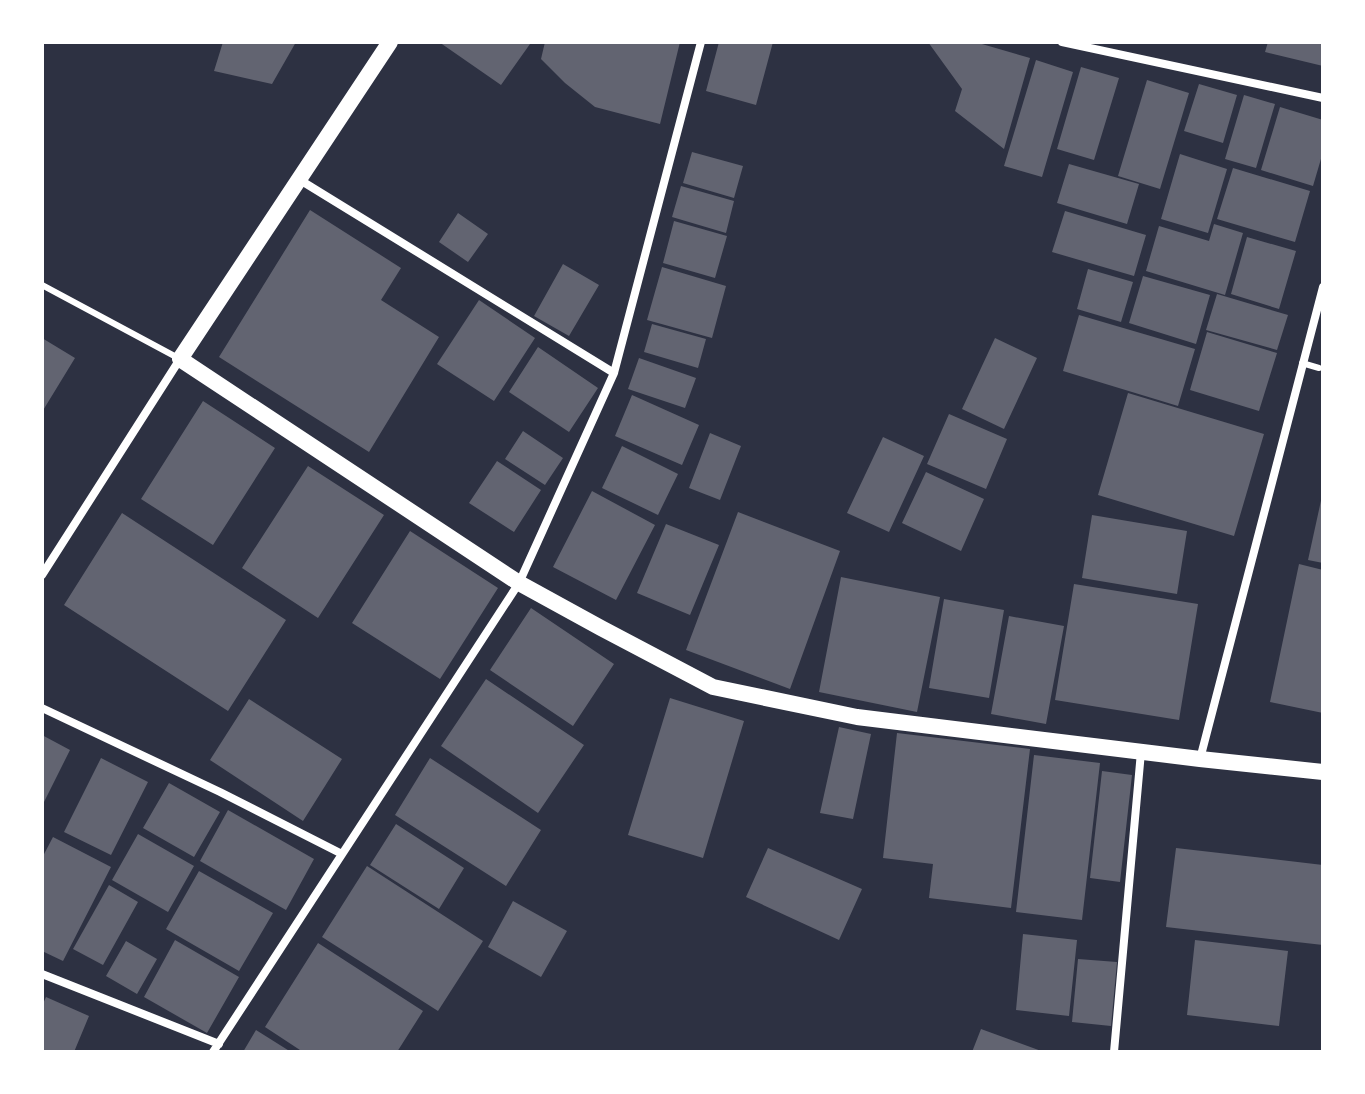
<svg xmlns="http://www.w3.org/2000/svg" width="1365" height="1094" font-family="Manrope,sans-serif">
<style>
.building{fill:#626471}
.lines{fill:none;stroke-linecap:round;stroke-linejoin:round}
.service{stroke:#fff;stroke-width:6}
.minor{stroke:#fff;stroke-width:8}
.secondary{stroke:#fff;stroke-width:16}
</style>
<rect width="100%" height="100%" fill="#2d3142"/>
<path class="building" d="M223,42H296L272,84L214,71Z
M439,42H526L530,44L501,85Z
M545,42H680L660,124L595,107L565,83L541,59Z
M719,42H773L756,105L706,91Z
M928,42H975L1030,58L1004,149L955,111L962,89Z
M1268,42H1323V66L1265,52Z
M1036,60L1073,72L1042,177L1004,166Z
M1081,67L1119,78L1094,160L1057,149Z
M1147,80L1189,93L1160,189L1118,176Z
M1199,84L1237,95L1223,143L1184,131Z
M1244,95L1275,104L1256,168L1225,159Z
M1280,107L1323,120V152L1313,186L1261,170Z
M692,152L743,166L734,198L683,183Z
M1180,154L1227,169L1208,233L1161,219Z
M1069,164L1139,184L1127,224L1057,203Z
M1233,168L1310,191L1295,242L1217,219Z
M681,186L734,201L726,233L672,217Z
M310,210L401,268L381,300L439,337L369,452L219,357Z
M1065,211L1146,235L1134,276L1052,252Z
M458,213L488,234L468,262L439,242Z
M674,221L727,236L715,278L663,263Z
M1214,224L1243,233L1225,295L1146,271L1159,226L1209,241Z
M1247,237L1296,251L1279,309L1231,294Z
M563,264L599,285L569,336L534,316Z
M662,267L726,286L712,338L647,320Z
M1088,269L1133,282L1121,322L1077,309Z
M1143,276L1210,295L1196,344L1129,323Z
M1217,294L1288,315L1277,350L1206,330Z
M479,300L535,338L494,401L437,364Z
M1079,315L1195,349L1178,406L1063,371Z
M652,324L706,339L698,368L644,352Z
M1207,332L1277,353L1259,411L1190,390Z
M42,338L75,358L42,412Z
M995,338L1037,358L1004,429L962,409Z
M538,347L598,388L569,432L509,392Z
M639,358L696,378L685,408L628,389Z
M1128,393L1264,434L1234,536L1098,495Z
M632,395L699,425L682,465L615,436Z
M203,401L275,448L213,545L141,499Z
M949,414L1007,439L986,489L927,464Z
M523,431L563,458L545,485L505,459Z
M710,433L741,446L720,500L689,488Z
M883,437L924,456L889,532L847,513Z
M622,446L678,474L658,515L602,488Z
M497,461L541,490L514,532L469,503Z
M308,466L384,515L318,618L242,568Z
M926,472L984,499L961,551L902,523Z
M592,491L655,525L616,600L553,567Z
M1322,496H1323V563L1308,560Z
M738,512L840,551L790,689L686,650Z
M122,513L286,620L228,711L64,605Z
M1092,515L1187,531L1177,594L1082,578Z
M666,524L719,545L690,615L637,593Z
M410,531L498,588L440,679L352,623Z
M1299,564L1323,570V713L1270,702Z
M841,577L940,597L917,712L819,692Z
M1074,584L1198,604L1179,720L1055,700Z
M944,599L1004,610L989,698L929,688Z
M531,608L614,664L573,726L490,670Z
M1009,616L1064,626L1046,724L991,714Z
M486,679L584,745L538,813L441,746Z
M670,698L744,721L703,858L628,835Z
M249,699L342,759L303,821L210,760Z
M839,727L871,734L853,819L820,813Z
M897,733L1030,749L1011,908L929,898L933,864L883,858Z
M42,735L70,750L42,806Z
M1034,755L1100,763L1082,920L1016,912Z
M101,758L148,782L111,855L64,832Z
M430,758L541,830L506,886L395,815Z
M1102,771L1132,775L1120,882L1090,878Z
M169,783L220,812L194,857L143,828Z
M228,810L314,859L286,910L200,861Z
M396,824L464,868L439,909L370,865Z
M138,834L194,866L168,912L112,880Z
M53,837L111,867L63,961L42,951V858Z
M768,848L862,889L839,940L746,897Z
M1176,848L1323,865V945L1166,927Z
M367,866L483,941L438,1011L322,937Z
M199,871L273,913L239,971L166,929Z
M109,885L138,902L103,965L73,949Z
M513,901L567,931L541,977L488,947Z
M1023,934L1077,940L1069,1016L1016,1010Z
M175,940L239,977L207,1033L144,997Z
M1195,940L1288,951L1279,1026L1187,1015Z
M126,941L157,959L137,994L106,976Z
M318,943L423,1011L397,1052H303L265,1027Z
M1078,959L1117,962L1111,1026L1072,1022Z
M46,997L89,1016L74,1052H42V1006Z
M981,1029L1044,1052H972Z
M256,1030L291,1052H243Z"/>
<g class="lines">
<path class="service" d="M42,285L180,359
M1302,363L1319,368"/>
<path class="minor" d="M1062,42L1323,98
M300,180L614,373
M42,575L180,359
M42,708L220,792L342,854
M1200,759L1323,287
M42,974L219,1044
M213,1052L519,583L614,373L701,42
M1114,1052L1141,752"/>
<path class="secondary" d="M390,42L180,359L519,583L601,628L713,687L857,717L1200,759L1323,772"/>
</g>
<rect width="1365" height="1094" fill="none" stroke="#ffffff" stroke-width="88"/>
</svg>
